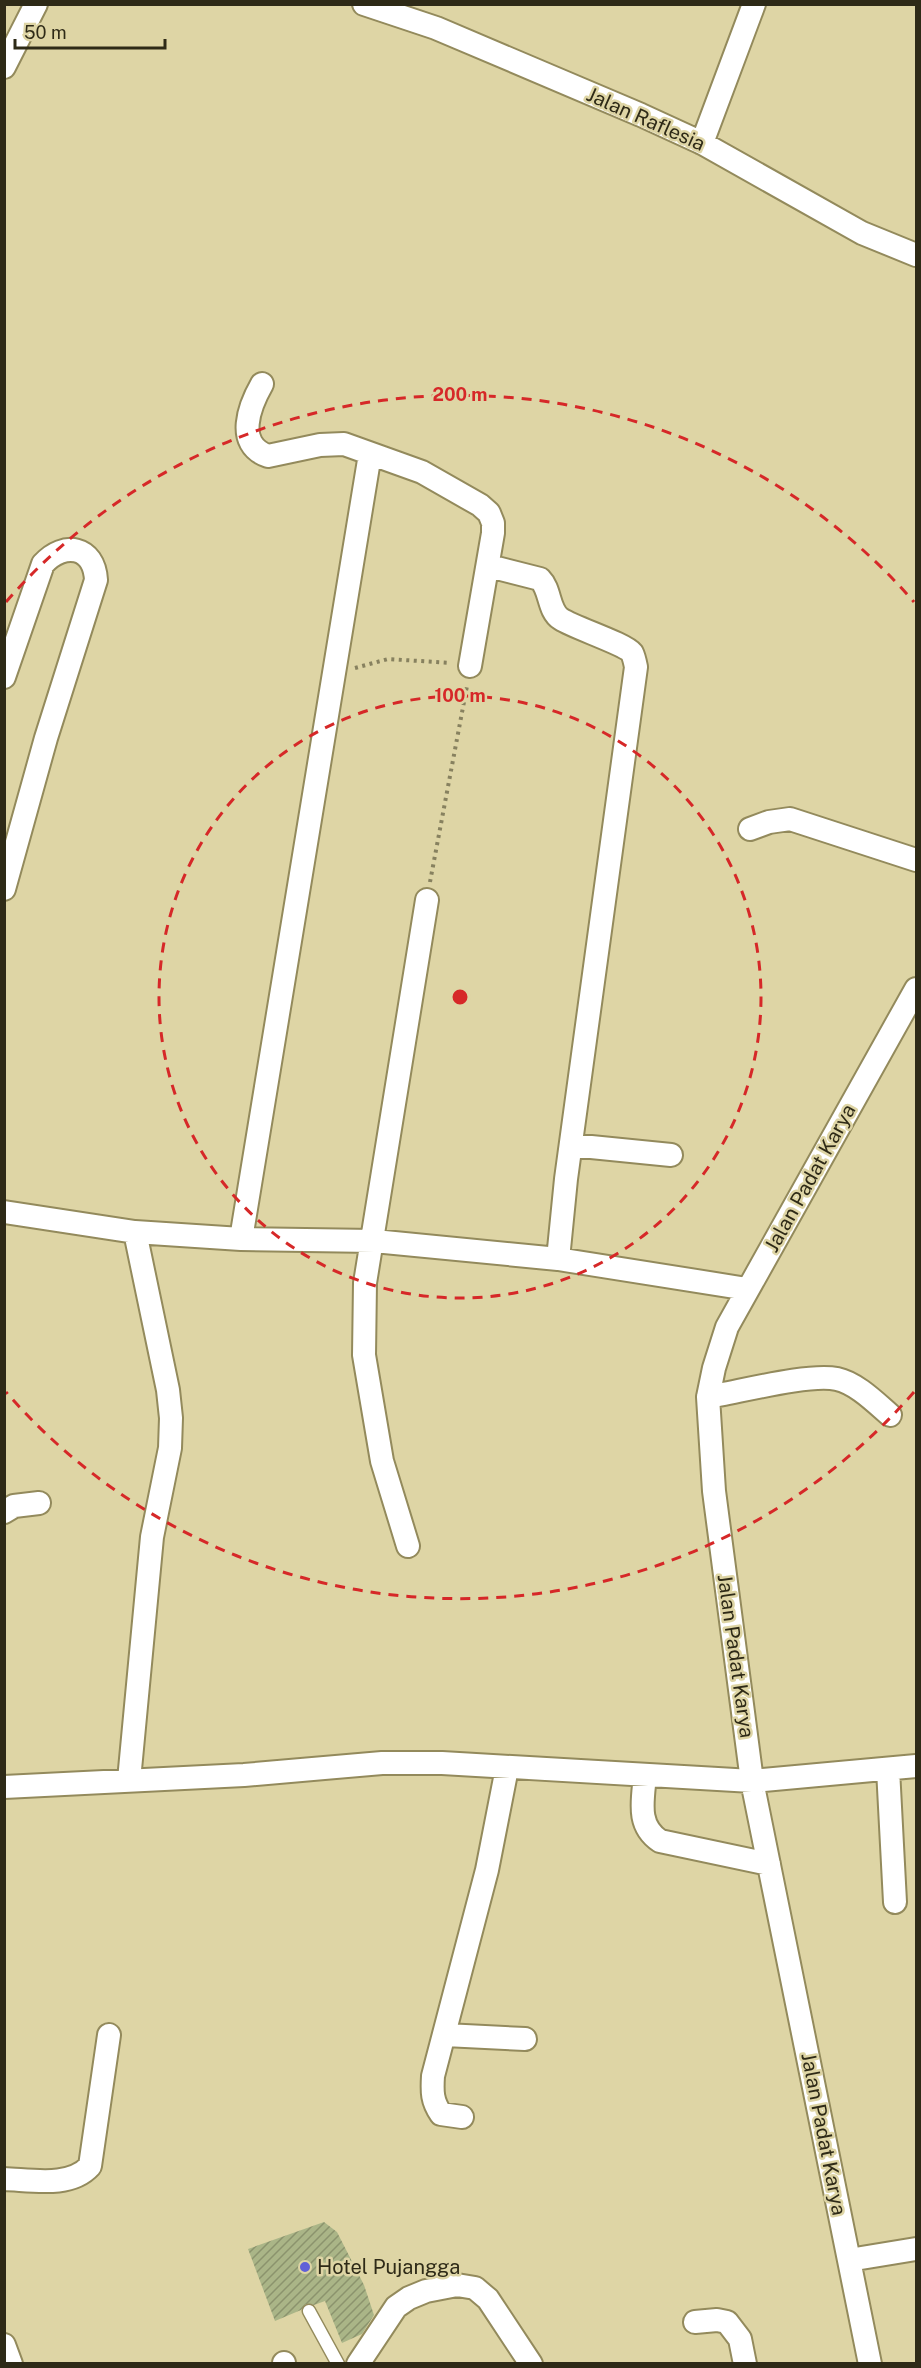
<svg xmlns="http://www.w3.org/2000/svg" width="921" height="2368" font-family="'Public Sans',sans-serif">
<style>
.building{fill:url(#building-hatch)}
.lines{fill:none;stroke-linecap:round;stroke-linejoin:round}
.service-casing{stroke:#938a5c;stroke-width:15}
.minor-casing{stroke:#938a5c;stroke-width:26}
.path{stroke:#87815f;stroke-width:4;stroke-dasharray:3 4.5;stroke-linecap:butt}
.service{stroke:#fff;stroke-width:12}
.minor{stroke:#fff;stroke-width:22}
.ring{fill:none;stroke:#d62828;stroke-width:3;stroke-dasharray:10 8}
.poi-dot{fill:#6060d8;stroke:#ded5a5;stroke-width:2}
.labels{text-anchor:middle;dominant-baseline:central;stroke-width:5;stroke-linejoin:round;paint-order:stroke}
.street-label{font-size:20px;fill:#2e2a17;stroke:#ded5a5}
.poi-label{font-size:20px;fill:#2e2a17;stroke:#ded5a5;text-anchor:start}
.centre{fill:#d62828;stroke:#ded5a5;stroke-width:3}
.ring-label{font-size:18px;text-anchor:middle;font-weight:bold;fill:#d62828;stroke:#ded5a5;stroke-width:5;stroke-linejoin:round;paint-order:stroke}
</style>
<defs>
<pattern id="building-hatch" width="6" height="6" patternUnits="userSpaceOnUse" patternTransform="scale(1.5)"><rect width="6" height="6" fill="#aab587"/><path d="M-1 1l2-2M0 6l6-6M5 7l2-2" fill="none" stroke="#8b936d"/></pattern>
</defs>
<rect width="100%" height="100%" fill="#ded5a5"/>
<path class="building" d="M324,2222L337,2232L364,2285L374,2315L362,2334L342,2343L325,2301L314,2305L306,2304L301,2310L275,2321L248,2249Z"/>
<g class="lines">
<g class="service-casing">
<path id="service" d="M309,2311L338,2364"/>
</g>
<g class="minor-casing">
<path id="minor" d="M364,4L436,28L641,115L702,143L862,233L916,255
M4,67L36,4
M702,143L754,4
M262,384C250,405 234,444 268,456L320,445L344,444L422,472L480,505L489,513L493,523V533L470,666
M489,566L540,579C551,590 548,611 561,619C575,628 625,644 632,653C634,657 635,662 636,667L566,1179L558,1259
M4,677L43,564C64,541 94,546 96,580L46,738L4,889
M750,829L769,822L790,819L916,860
M571,1145L671,1155
M4,1212L135,1232L168,1390L171,1418L170,1448L152,1537L129,1780
M135,1232L241,1239L374,1241L558,1259L747,1289
M241,1239L370,454
M708,1397C739,1392 809,1373 837,1379C856,1383 875,1402 890,1415
M4,1512L14,1506L39,1503
M408,1546L382,1461L364,1355L365,1283L427,900
M888,1769L895,1902
M645,1775C643,1800 636,1825 660,1841L769,1864
M4,1787L244,1775L382,1763H442L752,1781L916,1766
M445,2035L525,2039
M462,2117L441,2114C432,2101 432,2092 433,2076L487,1870L507,1768
M4,2179C32,2180 70,2188 90,2166L109,2035
M849,2260L916,2249
M695,2322L717,2320L727,2322L740,2339L745,2364
M4,2345L11,2364
M284,2364V2363
M358,2364L396,2307L409,2298L426,2291L457,2285L475,2288L488,2299L531,2364
M870,2364L752,1781L714,1491L708,1397L714,1368L727,1327L916,989"/>
</g>
<path class="path" d="M355,668L388,659L451,663
M430,882L467,686"/>
<use href="#service" class="service"/>
<use href="#minor" class="minor"/>
</g>
<g class="ring">
<circle cx="460" cy="997" r="301"/>
<path d="M914 1392A602 602 0 0 1 6 1392M6 602A602 602 0 0 1 914 602"/>
</g>
<circle class="poi-dot" cx="305" cy="2267" r="6"/>
<g class="labels">
<g class="street-label">
<text transform="translate(646 119) rotate(24)">Jalan Raflesia</text>
<text transform="translate(810 1178) rotate(-61)">Jalan Padat Karya</text>
<text transform="translate(736 1656) rotate(82)">Jalan Padat Karya</text>
<text transform="translate(824 2134) rotate(79)">Jalan Padat Karya</text>
</g>
<g class="poi-label">
<text x="317" y="2267">Hotel Pujangga</text>
</g>
</g>
<circle cx="460" cy="997" r="9" class="centre"/>
<g class="ring-label">
<text x="460" y="401">200 m</text>
<text x="460" y="702">100 m</text>
</g>
<rect width="921" height="2368" fill="none" stroke="#2e2a17" stroke-width="12"/>
<path d="M15 39v9h150v-9" fill="none" stroke="#2e2a17" stroke-width="3"/>
<text x="24" y="39" font-size="18" fill="#2e2a17" stroke="#ded5a5" stroke-width="4.5" paint-order="stroke">50 m</text>
</svg>
